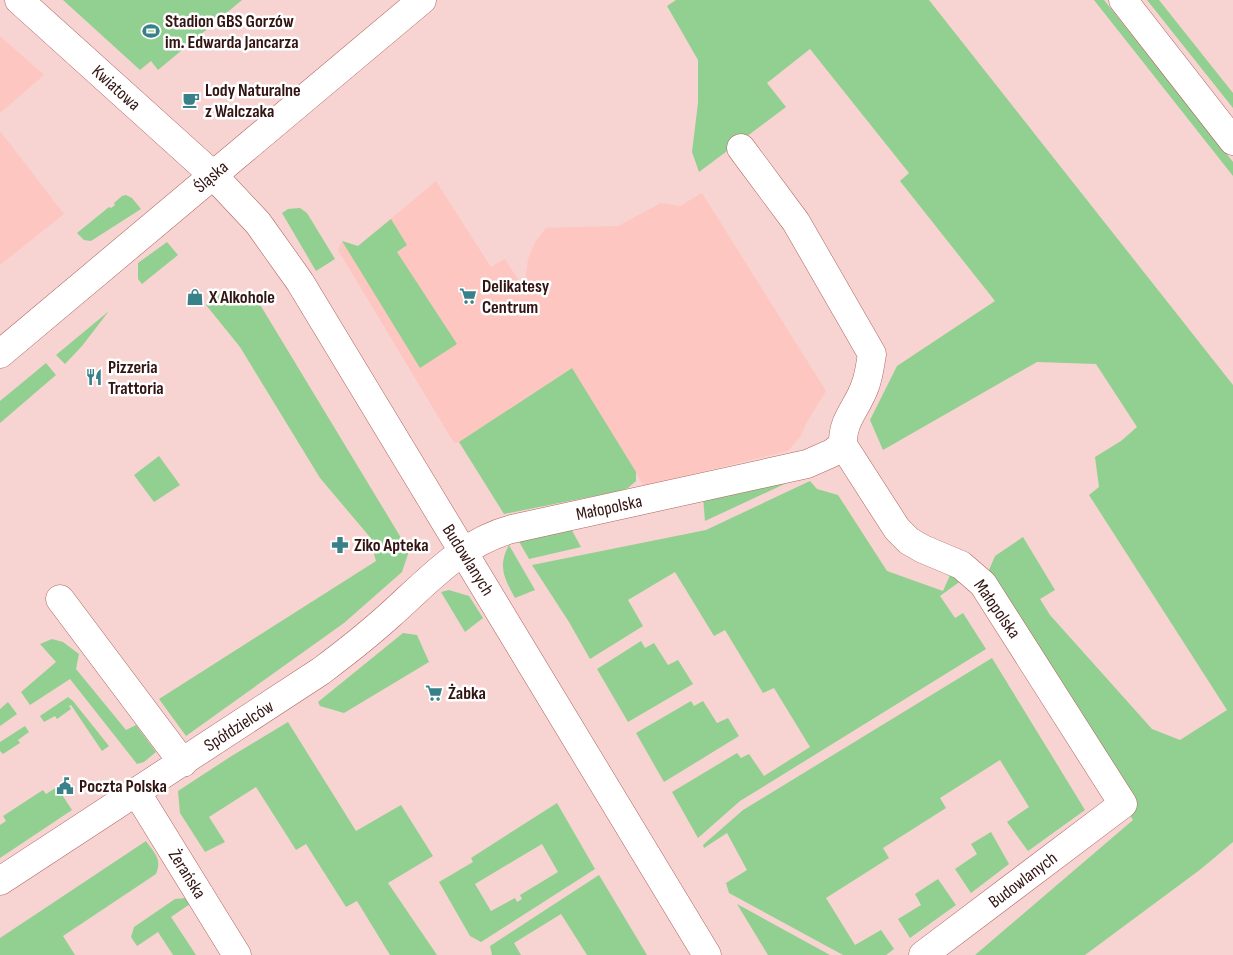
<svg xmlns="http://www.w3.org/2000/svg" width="1233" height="955" font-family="'Sofia Sans Condensed',sans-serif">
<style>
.built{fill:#fec6c1}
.green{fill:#91d090;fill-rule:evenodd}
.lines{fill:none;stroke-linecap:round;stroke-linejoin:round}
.minor-casing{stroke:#af645f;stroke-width:29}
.minor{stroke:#fff;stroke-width:28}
.labels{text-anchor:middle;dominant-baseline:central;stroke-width:5;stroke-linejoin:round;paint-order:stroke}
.poi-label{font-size:18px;font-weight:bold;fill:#321412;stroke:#fff;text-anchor:start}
.street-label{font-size:18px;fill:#321412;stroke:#fff}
</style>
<rect width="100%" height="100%" fill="#f7d4d1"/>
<path class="built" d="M0,36L44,75L0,113Z
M0,131L64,214L0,265Z
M436,181L491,267L505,259L528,295L526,273L528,259L535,242L546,228L618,226L661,203L680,206L702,193L826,391L807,422L800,437L788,451L644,486L571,368L459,442L454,443L338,250L342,241L358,246Z"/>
<path class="green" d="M63,0H242L158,70L151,61L140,70Z
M676,0H929L1233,385V842L1201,869L1085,955H975L1133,820L983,584L995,556L1023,537L1055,590L1040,599L1050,615L1152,729L1180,740L1227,710L1089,495L1099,487L1095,457L1121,441L1137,427L1096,364L1037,362L883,450L870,420L897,366L995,301L900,181L909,173L810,49L767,83L786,107L699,172L692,152L698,103V60L667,6Z
M1094,0H1104L1233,162V176Z
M1147,0H1159L1233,93V108Z
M126,195L132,198L141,209L91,241L84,240L77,233L109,207L111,208L115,205L114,203L122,196Z
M300,208L307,213L335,259L316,271L282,213L288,209Z
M391,219L407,245L397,252L457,344L420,368L342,241L358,246Z
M167,242L178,255L142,284L138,279V263Z
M225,290L256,298L409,551L402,572L344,623L186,736L159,699L376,561L369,536L320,478L240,347L206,305Z
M109,311L82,346L65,364L56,355Z
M46,363L56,375L0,423V401Z
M572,368L636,472V481L628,488L620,491L504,514L459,442Z
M159,456L180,485L154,502L134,475Z
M821,467L705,521L703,497Z
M810,481L817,489L838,495L887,571L943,591L951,573L962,580L940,596L955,618L963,613L986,649L740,801L698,838L672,792L737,753L741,758L749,754L764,776L810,747L774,688L763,693L725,630L714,636L675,572L628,600L643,626L590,659L569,622L532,565L706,530Z
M569,525L581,547L529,559L517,538Z
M509,545L535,590L515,598C505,579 497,567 509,545Z
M449,590L469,596L483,618L465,632L441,592Z
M403,633L417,635L429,662L344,713L320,706L318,702Z
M52,639L63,642L79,654L76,669L126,730L136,725L156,752L144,762L137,764L70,679L30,705L21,692L56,662L40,644Z
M641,641L645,648L654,643L668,665L678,660L693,684L628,722L597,669Z
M992,658L1085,810L1028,851L1007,822L1029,807L1000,760L940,798L946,808L883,848L889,858L826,898L855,945L881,930L894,949L886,955H843L729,893L726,883L747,870L727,833L704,848L703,845L743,810Z
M68,697L73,701L109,746L102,751L71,705L69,706L71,709L57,719L55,716L44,722L40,716Z
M691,701L694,706L703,701L717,723L728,718L739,736L664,782L636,733Z
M8,702L17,714L0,726V709Z
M288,722L356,831L401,805L433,856L388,883L437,955H390L357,901L346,907L306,844L296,850L256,787L209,817L225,842L205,852L180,813L178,791L230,757Z
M25,726L29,732L18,740L20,743L3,754L0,751V742Z
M57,787L72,810L0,858V825L6,821L3,816L43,790L46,794Z
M557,803L595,869L481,942L470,936L439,882L473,862L471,858ZM542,844L558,872L520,895L522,899L517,902L515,898L491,911L475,884Z
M991,832L1009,864L971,893L955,869L977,854L971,844Z
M146,841C155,854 162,859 156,874L63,936L75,955H0V938Z
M599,875L647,955H587L561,914L514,943L521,955H492L490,946Z
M938,879L956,905L910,938L898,919L921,905L915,894Z
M186,898L190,904L171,917L196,955H173L158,932L137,946L131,937L134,927L175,899Z
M737,904L830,955H768Z"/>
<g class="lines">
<g class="minor-casing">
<path id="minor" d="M19,0L213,175L258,223L300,282L707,955
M1123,0L1233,141
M741,148L796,222L872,354C870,365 869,376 865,386C857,409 842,419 843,445L897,529L909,541L923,549L961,565L983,584L1123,804L923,955
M0,354L422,0
M60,599L183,763
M137,793L237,955
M0,881L321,671C345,653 368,635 390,615C427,582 462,542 512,529L807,464L832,453L843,445"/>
</g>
<use href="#minor" class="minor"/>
</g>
<defs>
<g id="stadium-bare" transform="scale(1.35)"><path d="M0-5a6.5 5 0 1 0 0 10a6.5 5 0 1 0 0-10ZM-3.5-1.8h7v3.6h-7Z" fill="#398188" stroke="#fff" stroke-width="2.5" paint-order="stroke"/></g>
<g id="cafe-bare" transform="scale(1.35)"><path d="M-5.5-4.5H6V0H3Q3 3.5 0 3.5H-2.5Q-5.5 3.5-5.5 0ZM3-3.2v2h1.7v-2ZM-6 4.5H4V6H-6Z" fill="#398188" stroke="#fff" stroke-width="2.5" paint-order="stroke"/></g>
<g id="supermarket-bare" transform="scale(1.35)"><path d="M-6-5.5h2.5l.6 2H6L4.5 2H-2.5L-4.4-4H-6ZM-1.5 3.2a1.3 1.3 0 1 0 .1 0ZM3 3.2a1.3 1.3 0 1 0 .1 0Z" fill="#398188" stroke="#fff" stroke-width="2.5" paint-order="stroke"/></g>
<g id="shop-bare" transform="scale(1.35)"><path d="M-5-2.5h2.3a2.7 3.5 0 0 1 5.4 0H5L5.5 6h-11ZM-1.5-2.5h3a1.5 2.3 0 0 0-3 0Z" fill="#398188" stroke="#fff" stroke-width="2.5" paint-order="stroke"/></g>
<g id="restaurant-bare" transform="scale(1.35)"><path d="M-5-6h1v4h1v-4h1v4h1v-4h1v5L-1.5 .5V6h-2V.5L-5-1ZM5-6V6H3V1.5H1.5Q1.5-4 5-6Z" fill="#398188" stroke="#fff" stroke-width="2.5" paint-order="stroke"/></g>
<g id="pharmacy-bare" transform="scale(1.35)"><path d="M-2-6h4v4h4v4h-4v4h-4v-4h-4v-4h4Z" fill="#398188" stroke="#fff" stroke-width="2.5" paint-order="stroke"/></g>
<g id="civic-bare" transform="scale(1.35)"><path d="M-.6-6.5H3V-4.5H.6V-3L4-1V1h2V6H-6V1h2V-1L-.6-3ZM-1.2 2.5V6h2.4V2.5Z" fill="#398188" stroke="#fff" stroke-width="2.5" paint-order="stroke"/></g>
</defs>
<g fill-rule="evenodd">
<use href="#stadium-bare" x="151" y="31"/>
<use href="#cafe-bare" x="191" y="100"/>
<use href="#supermarket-bare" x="468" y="296"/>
<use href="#shop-bare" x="195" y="297"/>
<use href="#restaurant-bare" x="94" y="377"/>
<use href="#pharmacy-bare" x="340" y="545"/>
<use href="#supermarket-bare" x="434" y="693"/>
<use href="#civic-bare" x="65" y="786"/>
</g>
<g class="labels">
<g class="poi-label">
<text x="165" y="21">Stadion GBS Gorzów<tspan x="165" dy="21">im. Edwarda Jancarza</tspan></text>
<text x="205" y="90">Lody Naturalne<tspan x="205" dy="21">z Walczaka</tspan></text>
<text x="482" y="286">Delikatesy<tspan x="482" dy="21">Centrum</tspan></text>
<text x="209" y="297">X Alkohole</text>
<text x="108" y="367">Pizzeria<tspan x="108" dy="21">Trattoria</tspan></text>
<text x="354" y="545">Ziko Apteka</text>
<text x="448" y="693">Żabka</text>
<text x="79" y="786">Poczta Polska</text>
</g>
<g class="street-label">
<text transform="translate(116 88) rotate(42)">Kwiatowa</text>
<text transform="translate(211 177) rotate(-40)">Śląska</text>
<text transform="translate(609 508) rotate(-12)">Małopolska</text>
<text transform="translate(468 560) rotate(58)">Budowlanych</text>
<text transform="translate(997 609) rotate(55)">Małopolska</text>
<text transform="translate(239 726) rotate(-33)">Spółdzielców</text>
<text transform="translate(187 874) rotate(58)">Żerańska</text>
<text transform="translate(1023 880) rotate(-37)">Budowlanych</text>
</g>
</g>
</svg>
